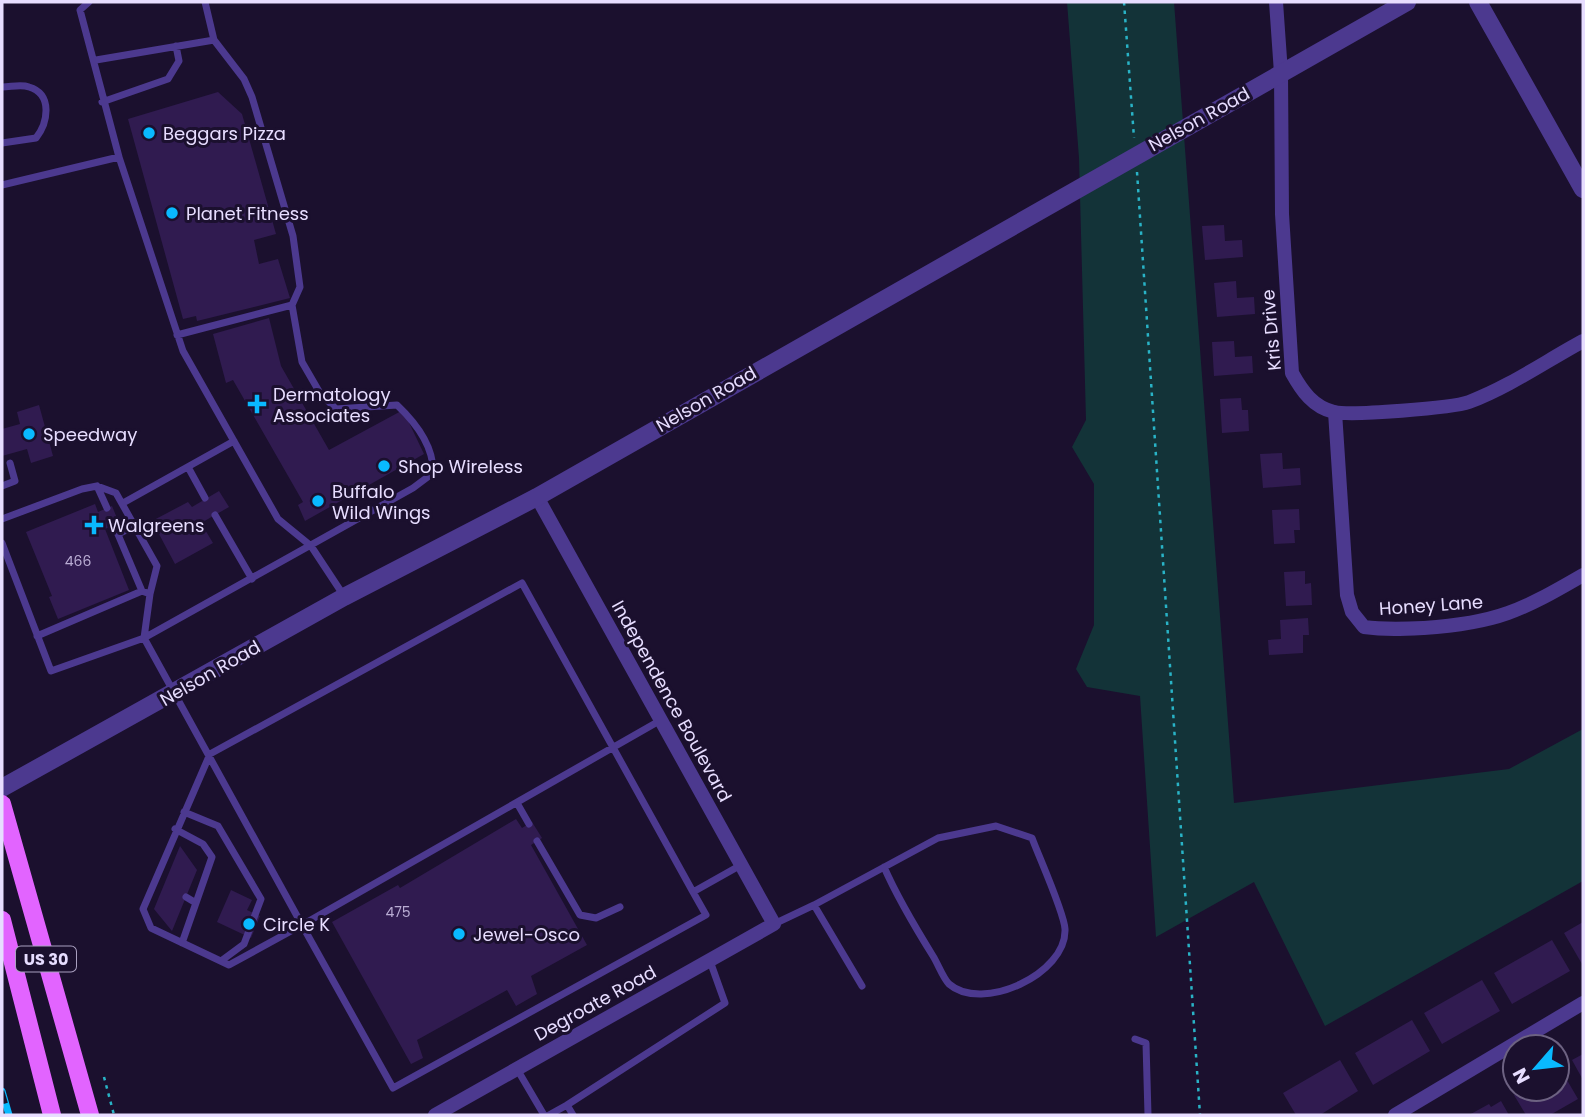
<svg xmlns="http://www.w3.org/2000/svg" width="1585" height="1117" font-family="Poppins,sans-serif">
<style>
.green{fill:#133338}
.building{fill:#301b50}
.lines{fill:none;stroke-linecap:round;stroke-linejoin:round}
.path{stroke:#29b3c6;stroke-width:2.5;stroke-dasharray:3.5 5;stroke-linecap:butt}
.service{stroke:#4c398f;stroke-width:7}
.minor{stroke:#4c398f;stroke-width:14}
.tertiary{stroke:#4c398f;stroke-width:18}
.primary{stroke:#e264ff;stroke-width:18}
.rail-casing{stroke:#09b9ff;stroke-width:7}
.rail{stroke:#1b102e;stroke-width:4.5;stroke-dasharray:13;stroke-linecap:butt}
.poi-dot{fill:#09b9ff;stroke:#1b102e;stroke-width:2.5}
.labels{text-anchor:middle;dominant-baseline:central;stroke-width:6;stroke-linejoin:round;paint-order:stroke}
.number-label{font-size:14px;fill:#b9acd3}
.shield{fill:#1b102e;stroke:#aaa0c0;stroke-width:2}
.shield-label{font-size:16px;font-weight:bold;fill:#e7ddff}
.street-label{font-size:18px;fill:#e7ddff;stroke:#1b102e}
.poi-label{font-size:18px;fill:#e7ddff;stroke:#1b102e;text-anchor:start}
</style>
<rect width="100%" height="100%" fill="#1b102e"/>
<path class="green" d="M1067,2H1174L1234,803L1509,769L1583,729V881L1325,1026L1254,882L1156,937L1140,696L1087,687L1076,669L1094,625V484L1072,447L1086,420L1079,158Z"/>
<path class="building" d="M218,92L242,114L276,234L254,240L259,264L278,259L290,298L197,321L196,316L183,319L128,119Z
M1224,225L1225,241L1242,240L1243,257L1205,260L1202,226Z
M1236,281L1237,298L1254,297L1255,314L1217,317L1214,283Z
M269,318L281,366L329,450L403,410L424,454L305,521L298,505L303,502L233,380L226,383L213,334Z
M1234,341L1235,357L1252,356L1253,373L1214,376L1212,342Z
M1241,398L1242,410H1248L1249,431L1222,433L1220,399Z
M39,405L53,456L31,463L27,449L2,456V429L20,424L17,412Z
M1282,453L1283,469L1300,468L1301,485L1263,488L1260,454Z
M219,491L229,507L201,523L213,543L175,564L152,521L188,502L192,507Z
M95,504L98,512L112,506L119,523L105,529L129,590L58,619L49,597L52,596L26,532Z
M1299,509L1300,530H1294L1295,543L1274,544L1272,510Z
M1305,571V584L1311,583L1312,605L1286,606L1284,572Z
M1308,618L1309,635H1303V653L1269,655L1268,640L1281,639L1280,620Z
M516,819L522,828L532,822L542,838L531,845L587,945L531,976L537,994L516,1006L507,990L417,1040L423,1058L411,1064L332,922L398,885L400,888Z
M180,846L197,870L172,931L154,909Z
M231,890L252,900L247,910L260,916L251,938L217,922Z
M1583,922V963L1582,964L1564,933Z
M1552,940L1570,971L1512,1004L1494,973Z
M1482,980L1500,1011L1442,1044L1424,1013Z
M1412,1020L1430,1051L1373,1085L1355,1053Z
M1583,1054V1080L1572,1060Z
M1340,1060L1358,1091L1320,1115H1296L1283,1093Z
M1560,1068L1578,1099L1550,1115H1526L1514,1095L1524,1089H1557V1070Z
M1501,1101L1509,1115H1469L1489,1104L1491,1107Z"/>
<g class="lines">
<path class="path" d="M1124,2L1134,138
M1137,172L1200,1115
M104,1077L114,1115"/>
<path class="service" d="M89,2L80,10L119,157
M214,40L244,79L252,97L293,236L300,287L292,305
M96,60L214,40L205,2
M2,87C11,87 21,84 29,87C53,94 48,123 36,138L2,143
M102,102L168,79L179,61L176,46
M2,185L119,157L183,351L278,519L311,546L344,596
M188,467L205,498
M2,486L15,481L10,463
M97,486L107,508
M123,503L234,441
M215,515L252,579
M2,519L82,489L97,486L116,493L157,566L150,594
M114,525L142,591L150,594L144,638
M118,534L136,525
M2,543L51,671L144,638L302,925L229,965L151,928L143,909L210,754L522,583L693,892
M37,636L142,591
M144,638L413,488L433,473C434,446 416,423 397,405L336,409L320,393L302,362L292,305L177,335
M661,720L302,925L393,1088L706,915L693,892L741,865
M517,803L529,824
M184,812L218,826L261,899L244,944L221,961
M175,829L203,844L212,857L182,943
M537,841L580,915L596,918L620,907
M186,897L196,903
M814,905L938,838L996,826L1032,838C1039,857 1064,912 1065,929C1067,974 982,1013 949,984C943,978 938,964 933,956C915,927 898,899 884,867
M774,924L814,905L862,986
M1135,1039L1146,1043L1148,1115
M517,1069L544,1115
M567,1105L725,1003L710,961
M549,1115L567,1105L573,1115"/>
<path class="minor" d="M1276,2L1281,73L1282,214L1292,373C1302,391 1313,407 1334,412C1351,416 1452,408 1469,402C1509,387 1546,361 1583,341
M1335,412L1347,595L1352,612L1364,627C1385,630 1404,629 1424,628C1497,623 1521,611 1583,575
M435,1115L774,924L537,497
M1395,1115L1583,1003"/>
<path class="tertiary" d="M1478,2L1583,189
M2,788L344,597L537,497L1407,2"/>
<path class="primary" d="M2,804L90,1115
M2,920L52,1115"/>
<g class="rail-casing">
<path id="rail" d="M2,1091L9,1115"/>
</g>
<use href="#rail" class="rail"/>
</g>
<g class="poi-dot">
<circle cx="149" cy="133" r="7"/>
<circle cx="172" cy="213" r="7"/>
<path d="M253.5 393.5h7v7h7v7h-7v7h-7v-7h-7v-7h7z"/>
<circle cx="29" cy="434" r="7"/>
<circle cx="384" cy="466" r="7"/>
<circle cx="318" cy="501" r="7"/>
<path d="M90.5 514.5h7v7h7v7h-7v7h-7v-7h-7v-7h7z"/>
<circle cx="249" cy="924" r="7"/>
<circle cx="459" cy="934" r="7"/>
</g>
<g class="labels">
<g class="number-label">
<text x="78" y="561">466</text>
<text x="398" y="912">475</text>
</g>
<rect class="shield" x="16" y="946.5" width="60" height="25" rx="5"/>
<g class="shield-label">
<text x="46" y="959">US 30</text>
</g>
<g class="street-label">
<text transform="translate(1199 119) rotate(-29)">Nelson Road</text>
<text transform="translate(1271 330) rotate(-95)">Kris Drive</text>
<text transform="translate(706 399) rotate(-30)">Nelson Road</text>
<text transform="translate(1431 605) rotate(-4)">Honey Lane</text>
<text transform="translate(210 673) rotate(-30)">Nelson Road</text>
<text transform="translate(672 701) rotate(61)">Independence Boulevard</text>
<text transform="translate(595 1003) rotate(-29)">Degroate Road</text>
</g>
<g class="poi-label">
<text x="163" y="133">Beggars Pizza</text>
<text x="186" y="213">Planet Fitness</text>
<text x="273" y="394">Dermatology<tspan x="273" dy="21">Associates</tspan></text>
<text x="43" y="434">Speedway</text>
<text x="398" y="466">Shop Wireless</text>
<text x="332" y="491">Buffalo<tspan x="332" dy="21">Wild Wings</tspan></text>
<text x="108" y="525">Walgreens</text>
<text x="263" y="924">Circle K</text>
<text x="473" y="934">Jewel-Osco</text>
</g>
</g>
<rect width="1585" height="1117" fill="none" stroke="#e7ddff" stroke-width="7"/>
<g transform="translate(1536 1068) rotate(242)"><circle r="33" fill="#1b102e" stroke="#6d6282" stroke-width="2"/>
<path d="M0-5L12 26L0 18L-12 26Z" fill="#09b9ff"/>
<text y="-10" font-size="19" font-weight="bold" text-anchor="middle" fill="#e7ddff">N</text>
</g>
</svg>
